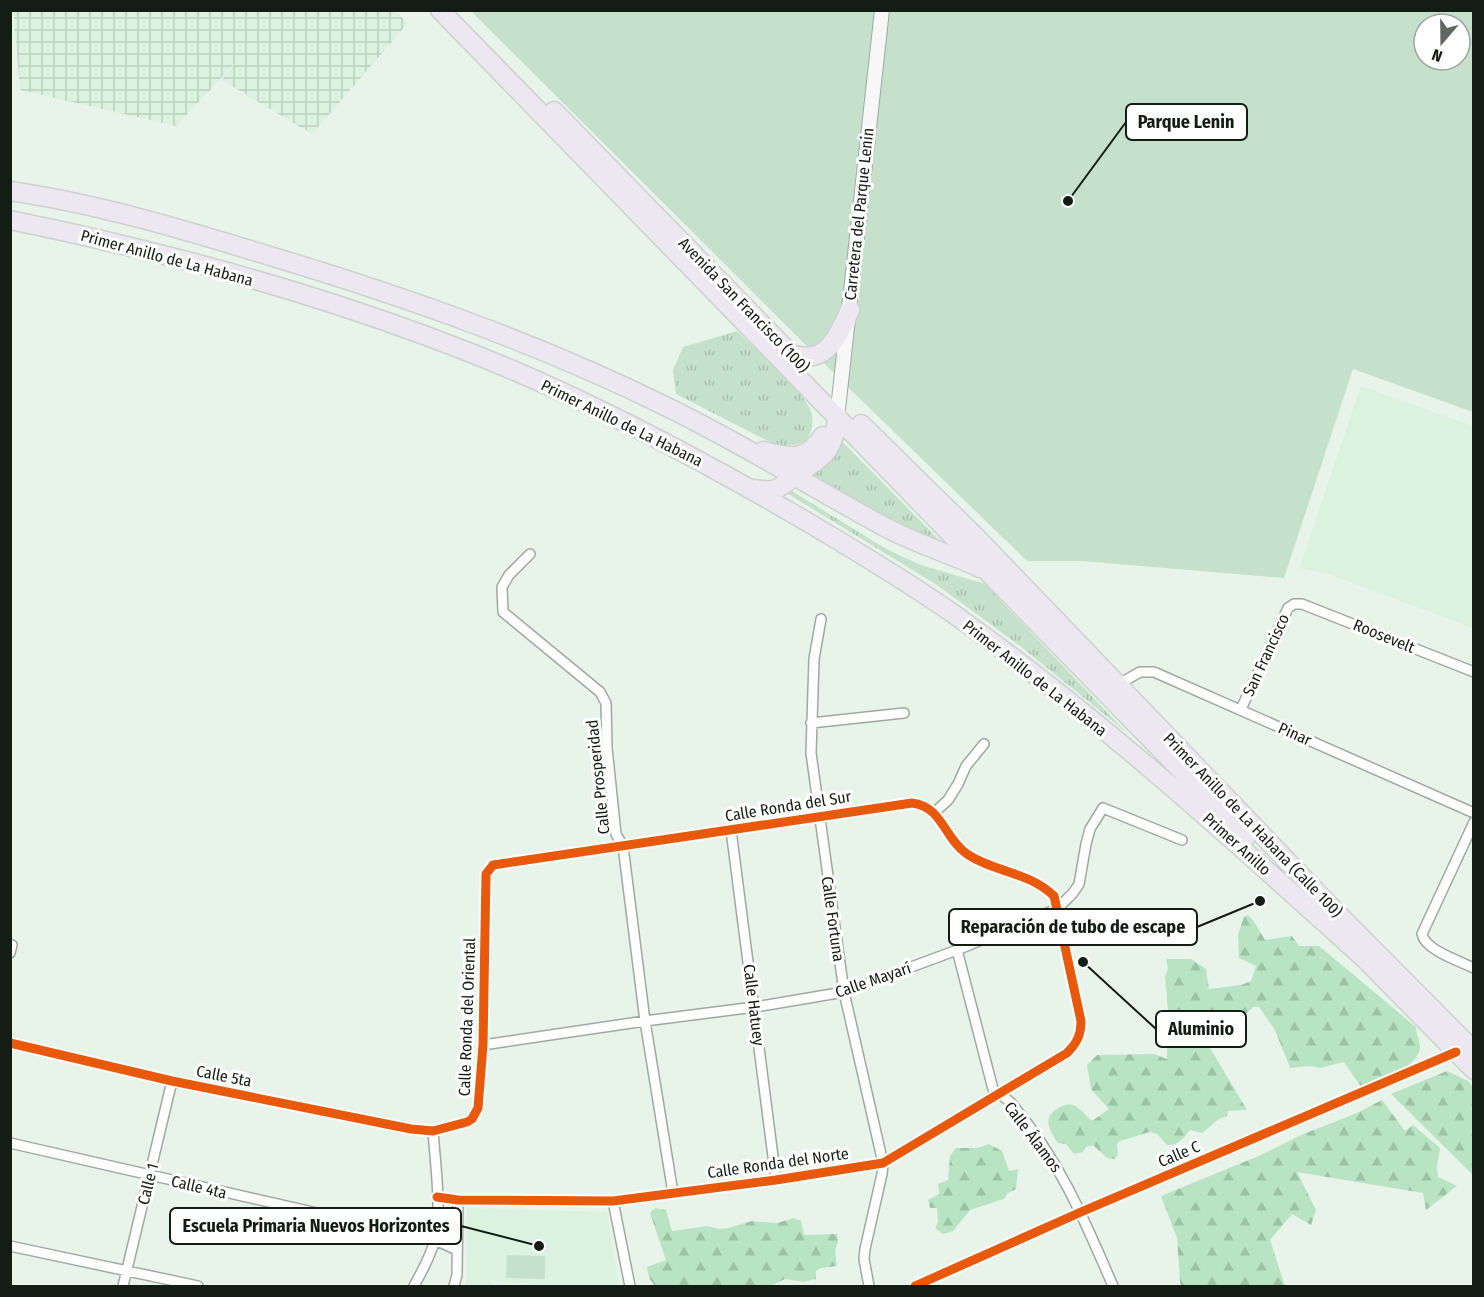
<svg xmlns="http://www.w3.org/2000/svg" width="1484" height="1297" font-family="'Fira Sans Condensed',sans-serif">
<style>
.built{fill:#dbf2e0}
.industrial{fill:url(#industrial-grid)}
.grass{fill:url(#grass-tufts)}
.forest{fill:url(#forest-firs)}
.park{fill:#c5e1cb;fill-rule:evenodd}
.lines{fill:none;stroke-linecap:round;stroke-linejoin:round}
.street-casing{stroke:#9fa9a1;stroke-width:12}
.secondary-casing{stroke:#9fa9a1;stroke-width:16}
.highway-casing{stroke:#ccd2ce;stroke-width:21}
.street{stroke:#fcfdfc;stroke-width:9}
.secondary{stroke:#f7f7f8;stroke-width:14}
.highway{stroke:#ece7f1;stroke-width:18}
.cycleway-casing{stroke:#fff;stroke-width:13}
.cycleway{stroke:#e8590c;stroke-width:9}
.labels{text-anchor:middle;dominant-baseline:central;stroke-width:6;stroke-linejoin:round;paint-order:stroke}
.street-label{font-size:16px;fill:#131c15;stroke:#fff}
.leader{fill:none;stroke:#131c15;stroke-width:2}
.callout-dot{fill:#131c15;stroke:#fff;stroke-width:2}
.callout{fill:#fff;stroke:#131c15;stroke-width:2}
.callout-label{font-size:18px;text-anchor:middle;font-weight:bold;fill:#131c15}
</style>
<defs>
<pattern id="industrial-grid" width="8" height="8" patternUnits="userSpaceOnUse" patternTransform="scale(1.5)"><rect width="8" height="8" fill="#dbf2e0"/><path d="M0 4h8M4 0v8" fill="none" stroke="#bbcfbf"/></pattern>
<pattern id="grass-tufts" width="24" height="20" patternUnits="userSpaceOnUse" patternTransform="scale(1.5)"><rect width="24" height="20" fill="#c5e1cb"/><path d="M3 7l-1-3M5 7V3M7 7l1-3M15 17l-1-3M17 17v-4M19 17l1-3" fill="none" stroke="#a8c0ad"/></pattern>
<pattern id="forest-firs" width="22" height="20" patternUnits="userSpaceOnUse" patternTransform="scale(1.5)"><rect width="22" height="20" fill="#b8e4c3"/><path d="M5 1l3.5 6h-7zM16 11l3.5 6h-7z" fill="#9dc3a7"/></pattern>
</defs>
<rect width="100%" height="100%" fill="#e8f4ea"/>
<path class="built" d="M1361,386L1473,426V628L1328,574L1299,568Z
M467,1208L607,1212L619,1286H550L491,1280V1286H466Z"/>
<path class="industrial" d="M395,11L408,23L312,134L222,80L238,60L176,126L20,90L14,15L10,11Z"/>
<path class="grass" d="M737,331C754,348 807,394 812,414C813,423 813,430 808,437C801,448 786,445 774,444L676,394L673,370L683,347Z
M838,437L942,543L898,525L811,474Z
M787,488L888,550L921,565L985,584L1126,732L1020,646L937,585L785,492Z"/>
<path class="forest" d="M1248,915L1253,920L1265,940L1292,936L1299,946H1319L1416,1027C1416,1034 1420,1041 1420,1047C1419,1068 1378,1080 1361,1087L1344,1062L1320,1068L1311,1066L1290,1068L1275,1030L1259,1007H1253C1247,1014 1237,1020 1228,1023C1218,1025 1207,1022 1197,1026L1247,1110L1228,1111L1227,1116L1219,1119L1202,1133L1190,1130C1184,1138 1178,1146 1167,1145L1157,1134L1150,1132L1120,1141L1117,1144L1118,1154L1115,1159L1107,1158L1093,1145L1086,1147L1083,1152L1074,1154L1066,1144L1058,1143C1049,1129 1041,1117 1060,1107C1064,1105 1068,1103 1073,1105C1080,1108 1086,1116 1092,1121L1109,1109L1091,1089L1087,1065L1097,1055L1154,1054L1167,1059L1168,1010L1165,976L1168,969L1166,959H1191L1206,969L1209,989L1241,985L1251,981L1256,966L1239,958L1238,934L1244,917Z
M1447,1071L1468,1081L1473,1087V1175L1391,1094Z
M1382,1100L1405,1131L1413,1125L1440,1148L1437,1167L1438,1177L1457,1186L1426,1210L1423,1193L1297,1172L1316,1210L1311,1225L1292,1214L1270,1240L1285,1286H1182L1180,1283L1177,1238L1161,1196L1261,1155L1301,1135L1357,1113Z
M989,1144L1002,1151L1009,1171L1018,1169L1016,1189L1008,1193L1004,1199L970,1210L953,1231L943,1234L935,1228L938,1222L937,1208H930L928,1200L939,1194L938,1184L948,1180L950,1156L956,1148H977Z
M655,1208L666,1210L672,1231L707,1226L719,1229L728,1228L752,1221L777,1223L794,1218L801,1221L804,1235L837,1234L838,1241L835,1251L837,1266L821,1268L816,1271V1279L803,1282L785,1279L771,1286H655L649,1278L647,1267L666,1260L650,1213Z"/>
<path class="park" d="M471,11H1473V412L1353,369L1284,578L1082,561H1027L854,393ZM1424,24H1460V60H1424Z
M507,1255L545,1256V1279L506,1278Z"/>
<g class="lines">
<g class="street-casing">
<path id="street" d="M530,554L509,575L502,587L503,612L600,692L606,703L607,748L616,834L623,846L645,1021L673,1193
M821,619L814,659L811,753L844,992L883,1163L882,1174L865,1249L864,1259L869,1286
M1117,685L1140,672H1154L1474,813
M1241,709L1288,608L1294,604H1302L1474,672
M811,723L904,713
M935,812L948,800L958,784L966,766L984,744
M1474,822L1422,934C1425,950 1459,961 1474,968
M731,830L776,1180
M10,944L12,945L10,953
M957,950L993,1089C998,1094 1005,1097 1011,1103C1059,1159 1084,1219 1113,1286
M10,1043L172,1081L411,1129L433,1131L467,1122L472,1119L478,1108L483,1045L486,874L493,865L912,803C943,807 943,837 967,854C995,873 1028,871 1054,896L1081,1021C1081,1035 1077,1043 1067,1053L883,1163L776,1180L613,1201L458,1200L437,1197
M483,1045L645,1021L755,1007L844,992L957,950L1057,909L1073,893L1079,884L1086,844L1090,829L1103,808L1182,840
M10,1143L435,1240L457,1250
M613,1201L630,1286
M10,1246L198,1286
M123,1286L172,1081
M414,1286C422,1271 431,1256 435,1239C442,1212 435,1160 433,1131
M454,1286L457,1275L458,1200
M915,1286L1081,1212L1456,1052"/>
</g>
<g class="secondary-casing">
<path id="secondary" d="M837,418L882,10"/>
</g>
<g class="highway-casing">
<path id="highway" d="M440,10L1246,837
M554,111L788,351
M10,191C99,204 185,230 270,256C406,297 540,344 667,407C741,443 811,487 883,526C914,543 948,553 980,568
M10,220C182,255 354,303 515,371C617,415 714,467 809,523C858,552 908,582 955,615C1101,719 1233,840 1365,959
M791,354C827,366 837,337 850,310
M861,424L978,539L1338,914L1474,1051
M763,451C791,458 805,462 823,436
M755,489C777,493 779,488 796,475C822,457 834,453 837,418
M1357,951L1474,1070"/>
</g>
<use href="#street" class="street"/>
<use href="#secondary" class="secondary"/>
<use href="#highway" class="highway"/>
<g class="cycleway-casing">
<path id="cycleway" d="M10,1043L172,1081L411,1129L433,1131L467,1122L472,1119L478,1108L483,1045L486,874L493,865L912,803C943,807 943,837 967,854C995,873 1028,871 1054,896L1081,1021C1081,1035 1077,1043 1067,1053L883,1163L776,1180L613,1201L458,1200L437,1197
M915,1286L1081,1212L1456,1052"/>
</g>
<use href="#cycleway" class="cycleway"/>
</g>
<g class="labels">
<g class="street-label">
<text transform="translate(859 214) rotate(-84)">Carretera del Parque Lenin</text>
<text transform="translate(167 258) rotate(15)">Primer Anillo de La Habana</text>
<text transform="translate(744 305) rotate(46)">Avenida San Francisco (100)</text>
<text transform="translate(622 423) rotate(26)">Primer Anillo de La Habana</text>
<text transform="translate(1384 636) rotate(22)">Roosevelt</text>
<text transform="translate(1266 655) rotate(-65)">San Francisco</text>
<text transform="translate(1035 678) rotate(38)">Primer Anillo de La Habana</text>
<text transform="translate(1295 734) rotate(24)">Pinar</text>
<text transform="translate(598 777) rotate(-96)">Calle Prosperidad</text>
<text transform="translate(788 806) rotate(-9)">Calle Ronda del Sur</text>
<text transform="translate(1253 825) rotate(46)">Primer Anillo de La Habana (Calle 100)</text>
<text transform="translate(1237 844) rotate(42)">Primer Anillo</text>
<text transform="translate(833 919) rotate(82)">Calle Fortuna</text>
<text transform="translate(873 980) rotate(-19)">Calle Mayarí</text>
<text transform="translate(754 1005) rotate(83)">Calle Hatuey</text>
<text transform="translate(467 1017) rotate(-88)">Calle Ronda del Oriental</text>
<text transform="translate(224 1076) rotate(11)">Calle 5ta</text>
<text transform="translate(1033 1137) rotate(53)">Calle Álamos</text>
<text transform="translate(1179 1154) rotate(-23)">Calle C</text>
<text transform="translate(778 1163) rotate(-8)">Calle Ronda del Norte</text>
<text transform="translate(148 1184) rotate(-76)">Calle 1</text>
<text transform="translate(199 1187) rotate(13)">Calle 4ta</text>
</g>
</g>
<path class="leader" d="M1068 201L1126 122M1260 901L1197 927M1083 962L1156 1029M539 1246L461 1226"/>
<g class="callout-dot">
<circle cx="1068" cy="201" r="6"/>
<circle cx="1260" cy="901" r="6"/>
<circle cx="1083" cy="962" r="6"/>
<circle cx="539" cy="1246" r="6"/>
</g>
<g class="callout">
<rect x="1126" y="104" width="121" height="36" rx="6"/>
<rect x="949" y="909" width="248" height="36" rx="6"/>
<rect x="1156" y="1011" width="90" height="36" rx="6"/>
<rect x="170" y="1208" width="291" height="36" rx="6"/>
</g>
<g class="callout-label">
<text x="1186" y="128">Parque Lenin</text>
<text x="1073" y="933">Reparación de tubo de escape</text>
<text x="1201" y="1035">Aluminio</text>
<text x="316" y="1232">Escuela Primaria Nuevos Horizontes</text>
</g>
<rect width="1484" height="1297" fill="none" stroke="#131c15" stroke-width="24"/>
<g transform="translate(1442 42) rotate(200)"><circle r="28" fill="#ffffff" stroke="#a1a4a1" stroke-width="1.5"/>
<path d="M0-4.5L10 22L0 15L-10 22Z" fill="#5e6860"/>
<text y="-9" font-size="16" font-weight="bold" text-anchor="middle" fill="#131c15">N</text>
</g>
</svg>
